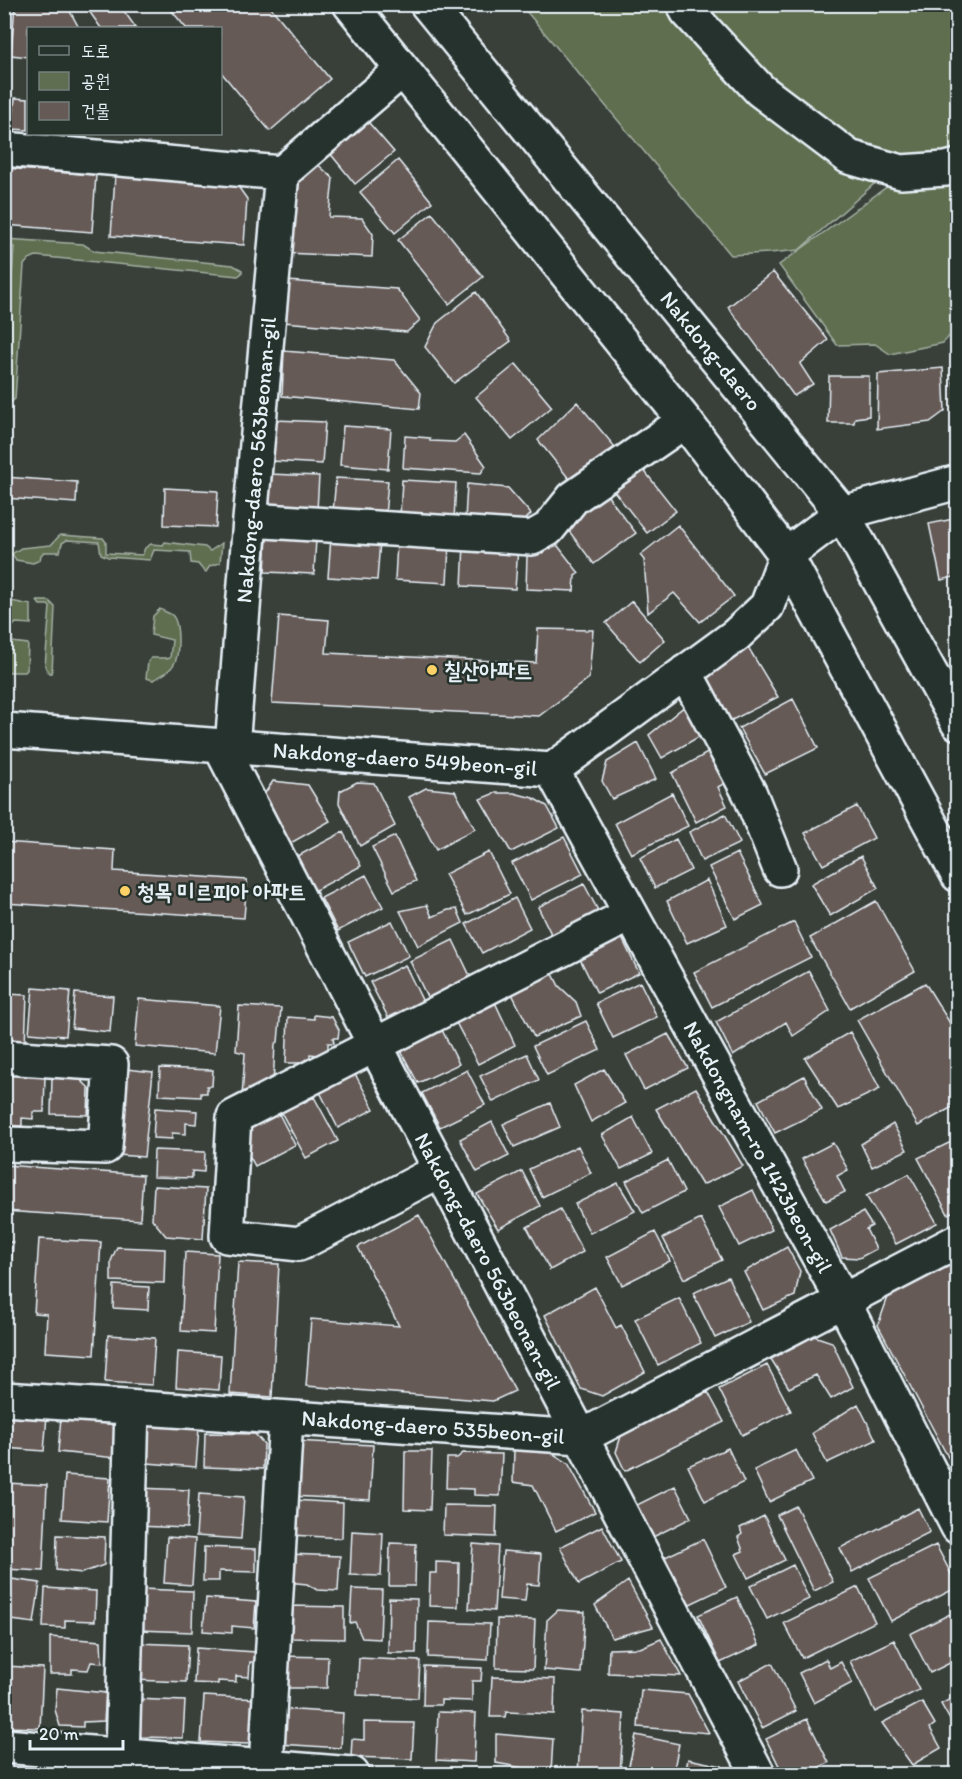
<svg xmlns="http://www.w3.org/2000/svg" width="962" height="1779" font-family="Itim,'Poor Story',sans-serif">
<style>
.green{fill:#5f6e50;stroke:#a4b0a4;stroke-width:1.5}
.building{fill:#665a56;stroke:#e8f1f8;stroke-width:1.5}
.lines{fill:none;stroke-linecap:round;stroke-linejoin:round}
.minor-casing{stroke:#e8f1f8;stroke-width:38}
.minor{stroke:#26332d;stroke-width:33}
.poi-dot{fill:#ffd166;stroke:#26332d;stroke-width:2}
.labels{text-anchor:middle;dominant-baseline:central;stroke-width:5;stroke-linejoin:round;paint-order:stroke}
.street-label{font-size:22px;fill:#e8f1f8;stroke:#26332d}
.poi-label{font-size:22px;font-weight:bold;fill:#e8f1f8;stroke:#26332d;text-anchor:start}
</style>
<rect width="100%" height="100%" fill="#393f39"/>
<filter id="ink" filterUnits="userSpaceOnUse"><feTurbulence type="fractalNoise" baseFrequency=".0167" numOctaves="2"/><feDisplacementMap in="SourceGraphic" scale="12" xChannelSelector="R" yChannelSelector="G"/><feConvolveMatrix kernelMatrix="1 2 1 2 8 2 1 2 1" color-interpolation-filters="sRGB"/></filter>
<g filter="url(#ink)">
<path class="green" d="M521,5H957V156L874,184L799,250L770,253L731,255Z
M957,180V328L943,343L890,354L875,344L837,345L779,265L888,186Z
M5,239L83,244L94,251L233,265L242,270V273L238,276L36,256L29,259L24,265L15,399L11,402L5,396V374L14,247L5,246Z
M60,535L103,538L106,542V553L142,555L145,548L151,544L163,545L165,542L205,547L210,551L222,543L220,563L210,566L206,572L202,569L198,564L191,563L190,552L154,550L150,560L108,557L101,554L99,542L67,540L62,543L60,552H44L41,555L40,560L33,563L16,560L12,554L21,548L51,545Z
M11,601L31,605V624L16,623L12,627V642L28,644L27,670L25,672H9L5,667V608Z
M37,601H49L55,607L52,673H49L45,666L50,607L48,605H40Z
M160,609C163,611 169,613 172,615C180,622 179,654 175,662C171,671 161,676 153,680L146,678L148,662L151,658H165L167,659L170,658L172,640L151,635L153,616Z
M4,1769L66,1774H5Z"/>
<path class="building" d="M15,4H66L78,26V28H28V57L11,55Z
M84,4H119L136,28H101Z
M166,4H268L330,79L270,131L220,71V28H186Z
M15,98L28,99V130L12,129Z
M363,116L394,152L355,184L325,147Z
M398,160L432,202L395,233L360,192Z
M315,162L333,178L329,217L362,218L373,234L372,257L285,253L290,184Z
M4,168L96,175L92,232L4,225Z
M115,176L237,185L247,199L244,245L111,236Z
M432,213L483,277L449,304L398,240Z
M773,272L828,340L800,364L813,384L794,396L728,307Z
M287,281L397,289L420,320L407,332L283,322Z
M476,292L511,341L454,383L425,347L437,323Z
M284,351L394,360L421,393L419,409L282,396Z
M516,364L552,407L512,440L476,397Z
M943,368L945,411L930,422L877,429L878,374Z
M829,376H869V416L855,418L854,423H828Z
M958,377V412L953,378Z
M577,402L615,447L570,480L538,440Z
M275,420L325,422L322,464L272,461Z
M343,426L391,429L388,469L340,465Z
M464,435L486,466L481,473L403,468L405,436L430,438V441L455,442Z
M639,464L676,511L647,533L610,486Z
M268,474L319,476L317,510L267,508Z
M4,477L77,482L76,503L4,498Z
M336,478L388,481L385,516L333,512Z
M402,480L456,483L454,519L400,516Z
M467,484L508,488L531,514L521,524L465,520Z
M165,488L218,491L216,527L164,525Z
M604,491L636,533L594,564L562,522Z
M958,518V576L941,580L929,524Z
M678,525L734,596L700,622L674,593L648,613L644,560L640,555Z
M267,536L316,539L314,574L265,572Z
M331,537L380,541L377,580L328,577Z
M397,542L449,545L447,583L395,580Z
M542,543L558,546L579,573L575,576L574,591L526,589L527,555Z
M464,544L518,548L515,589L462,586Z
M632,601L665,640L640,662L606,623Z
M279,616L329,620L326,653L536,663L538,629L593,630L589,678L539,716L272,703Z
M745,642L778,697L730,721L703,674Z
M793,699L818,748L765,774L739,728Z
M685,706L702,735L662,758L649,735Z
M638,743L656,779L612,799L602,781L607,762Z
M709,752L725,783L718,787L727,806L696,822L672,773Z
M273,781L308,785L330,821L289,844L263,796Z
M357,782L374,783L395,826L360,846L339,803L340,791Z
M426,788L455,791L475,829L436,850L409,797Z
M495,793H514L533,798L547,806L559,828L511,852L480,799Z
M672,793L688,826L631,854L615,823Z
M857,806L874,838L823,865L805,833Z
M725,814L740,843L702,861L689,832Z
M343,832L361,866L312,892L294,858Z
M395,836L416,881L394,891L372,847Z
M564,837L583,874L531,900L512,863Z
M676,839L691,870L655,888L640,858Z
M4,842L115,850L114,871L247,880L244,918L4,903Z
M489,852L510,894L467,915L445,874Z
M737,853L763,905L735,919L709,867Z
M861,856L878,888L830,916L811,884Z
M366,875L383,907L338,931L321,898Z
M707,880L727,925L687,943L667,901Z
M584,884L602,918L555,942L538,907Z
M515,898L530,928L482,953L466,924Z
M876,901L915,971L850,1008L810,938Z
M427,905L432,917L448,910L457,909L463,923L418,946L400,911Z
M392,921L409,956L365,977L348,942Z
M794,922L811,957L712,1007L694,972Z
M619,932L639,973L597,993L577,953Z
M453,940L472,980L429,1001L410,961Z
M405,965L424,1004L390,1021L370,982Z
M549,966L559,986L576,1002L581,1016L534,1037L508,986Z
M809,971L830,1011L793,1036L786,1022L733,1056L716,1022Z
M640,982L657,1017L613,1038L596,1003Z
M925,983L958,1036V1104L918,1126L857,1020Z
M33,988L70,991L66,1036L29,1033Z
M75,993L113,996L110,1032L72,1028Z
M4,994L27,995L25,1045L4,1044Z
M493,998L515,1045L478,1064L453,1017Z
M139,999L220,1006L215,1053L135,1046Z
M239,1006L281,1008L278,1042L275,1044L273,1086L242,1097L245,1053L236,1051Z
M314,1015L332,1017L339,1030L338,1038H333L334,1043H328V1056L310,1054L309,1063H286L288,1017L314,1019Z
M586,1021L600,1050L547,1075L533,1046Z
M439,1024L459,1064L418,1083L402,1053L408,1039Z
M850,1032L880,1089L838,1109L805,1058Z
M668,1034L688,1068L644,1090L626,1055Z
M527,1054L539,1080L493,1102L480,1076Z
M160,1068L213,1070L212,1086H207V1093H201V1097L159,1095Z
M126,1069L153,1072L144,1157L118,1155Z
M604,1069L625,1103L591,1122L574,1085Z
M467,1070L485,1105L440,1127L422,1093Z
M6,1072L45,1075L44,1112H33V1119L22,1118V1126L4,1125Z
M354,1072L374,1109L338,1128L319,1090Z
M77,1076L89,1088L88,1115L51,1114L52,1077Z
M804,1076L822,1110L775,1133L758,1101Z
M696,1088L743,1166L702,1185L656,1109Z
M314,1097L338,1141L306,1158L280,1110L297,1101L299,1105Z
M550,1103L560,1127L514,1147L503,1124Z
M155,1108L197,1111L196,1124L186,1123V1134L172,1133V1139L153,1138Z
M279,1114L295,1145L255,1166L238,1135Z
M633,1117L652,1154L621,1169L602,1135Z
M492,1122L509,1156L477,1172L460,1139Z
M893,1124L907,1150L872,1167L861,1144Z
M953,1141L958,1150V1209L948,1214L918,1158Z
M833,1143L848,1170L837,1176L845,1192L826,1201L802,1159Z
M578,1146L591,1173L542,1197L529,1169Z
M154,1150L205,1152L204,1172L192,1171V1178L153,1177Z
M668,1160L684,1192L643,1213L626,1181Z
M4,1165L143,1175L140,1220L4,1211Z
M522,1171L540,1206L498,1229L477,1194Z
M909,1174L937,1223L896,1244L866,1196Z
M618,1183L635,1211L590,1233L575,1204Z
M154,1186L206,1189L203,1239L166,1236L152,1219Z
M753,1190L772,1230L739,1246L719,1207Z
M560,1209L583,1252L550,1270L527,1227Z
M863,1212L872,1226L866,1229L876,1249L859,1258L842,1257L830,1230Z
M419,1215L515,1391L493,1401L306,1386L311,1319L399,1326L358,1247Z
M701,1219L722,1260L684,1279L663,1238Z
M655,1232L670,1261L622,1285L607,1257Z
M39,1239L101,1242L94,1355L45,1352L47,1314L34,1313Z
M4,1242H13L10,1289L4,1288Z
M117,1247L165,1249L164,1283L111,1281V1261Z
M787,1247L800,1271L795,1296L763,1310L744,1272Z
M185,1252L218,1254L214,1333L181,1331Z
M238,1262L279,1264L272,1397L230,1394Z
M953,1264L958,1273V1476L878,1325L888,1297Z
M728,1277L749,1322L715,1338L693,1293Z
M114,1285L149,1287L148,1310L113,1308Z
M595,1287L616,1328L621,1325L645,1372L602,1396L581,1389L545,1315Z
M679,1298L701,1343L658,1365L635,1319Z
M108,1335L155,1338L152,1385L105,1382Z
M814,1336L832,1342L853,1387L831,1399L816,1375L789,1388L771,1359Z
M178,1352L221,1355L219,1390L176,1387Z
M767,1365L791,1411L742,1435L719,1389Z
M708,1392L724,1422L625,1471L616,1452L621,1436Z
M858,1404L876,1440L827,1463L812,1433Z
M4,1414L47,1416L44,1451L4,1448Z
M61,1417L108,1420L116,1431V1458L58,1452Z
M144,1425L199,1428L196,1467L135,1462Z
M205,1433L255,1434L264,1444L263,1469L204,1467Z
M294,1441L373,1445L370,1500L291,1496Z
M728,1448L744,1482L705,1501L688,1466Z
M514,1450L552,1453L568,1463L595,1512L556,1531L533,1485L513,1482Z
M796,1450L812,1481L769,1502L754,1470Z
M405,1451H432L430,1510L404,1509Z
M463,1453L502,1454L500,1496L474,1495V1489L446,1488L447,1458H457Z
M65,1475L110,1478L107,1522L62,1519Z
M5,1483L47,1485L43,1571L4,1569Z
M675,1486L691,1518L653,1537L637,1505Z
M138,1488L189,1490L187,1528L136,1526Z
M199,1494L244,1497L241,1539L196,1536Z
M293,1500L343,1503L342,1538L291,1535Z
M444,1505L497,1506L496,1537L443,1535Z
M796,1506L833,1582L814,1591L777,1515Z
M918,1508L930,1532L852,1572L840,1548Z
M764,1516L785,1560L748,1578L736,1554L743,1551L738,1537L742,1534L740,1528Z
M602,1526L621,1562L579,1584L560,1547Z
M352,1531L383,1533L381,1576L350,1575Z
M57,1535L105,1537L104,1565L82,1573L56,1570Z
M167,1537L195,1539L192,1585L164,1583Z
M703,1539L726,1587L688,1605L665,1557Z
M390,1543L416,1544L415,1586H389Z
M473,1544L498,1546L494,1611L469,1609Z
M936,1545L958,1587L891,1621L869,1578Z
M204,1547L256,1549V1572L219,1571V1581H203Z
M503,1551L541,1554L539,1585L527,1584L525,1601L499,1599Z
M288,1554L340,1556L338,1591L317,1590L307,1584L287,1582Z
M436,1562L459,1563L458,1607L429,1606L430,1573H436Z
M793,1565L809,1599L767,1619L750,1586Z
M4,1578L40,1583L34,1623L4,1619Z
M628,1581L653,1627L612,1638L595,1605Z
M858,1587L875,1622L802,1658L784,1623Z
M45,1588L96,1591L95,1621L65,1620V1628L43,1627Z
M140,1589L193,1591L192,1632L138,1630Z
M352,1589L382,1590L380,1639L362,1638L355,1622L350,1623Z
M737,1597L759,1645L720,1663L698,1615Z
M206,1598L256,1602L254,1628L232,1626V1633L203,1631Z
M389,1598L417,1599L416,1653H388Z
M290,1606L344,1607V1639L290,1638Z
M558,1610L585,1612L581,1673L544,1670L547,1620Z
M958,1610V1659L930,1673L910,1634Z
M497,1619L535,1620L533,1669L496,1668Z
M429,1622L490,1624L488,1660L428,1657Z
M50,1637L101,1641L102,1663L91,1662L88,1670L72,1669V1674H50Z
M661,1639L681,1676L608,1673L609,1649L640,1648Z
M894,1640L919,1690L875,1712L850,1661Z
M135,1643L188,1645L186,1682L133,1680Z
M196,1648L256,1652V1662H250L249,1677L236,1676V1682L218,1681V1684L194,1683Z
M279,1656L328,1657L327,1688H279Z
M359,1658L420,1661L418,1698L357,1695Z
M826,1659L830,1668L841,1662L852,1683L814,1703L799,1673Z
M772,1663L796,1711L762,1728L738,1681Z
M4,1666L43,1668L40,1728L4,1727Z
M424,1666L482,1668L481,1681H472V1701L441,1700V1705H423Z
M492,1677L555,1679L554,1714L506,1712L505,1717H490Z
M57,1688L106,1693L104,1721L83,1722V1727L60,1726L55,1710Z
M641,1690L688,1694L709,1733L638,1727Z
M958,1695V1734L941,1704Z
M204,1696L258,1699L256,1738L247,1744L201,1742Z
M134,1699L185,1701L183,1738L141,1737L132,1728Z
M922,1702L935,1724L930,1728L941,1748L912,1765L882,1723Z
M281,1709L343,1713L341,1748L279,1744Z
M582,1711L624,1714L620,1774L578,1773Z
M438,1712L476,1713L474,1762L436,1760Z
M807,1719L829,1763L804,1774H783L766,1739Z
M364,1722L414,1723L412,1759L351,1757L352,1739L364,1740Z
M496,1734L553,1739L551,1773L496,1763Z
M636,1735L679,1744L673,1774H627Z
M688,1759L722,1766L726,1774H685Z"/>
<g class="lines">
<g class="minor-casing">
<path id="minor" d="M350,4L685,421L786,555L958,875
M427,4L842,513L958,723
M684,4L687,11L760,90L849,157L901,172L946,169L958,166
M4,149L282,173L402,70
M250,520L532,538L548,529L573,498L685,421
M786,555L842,513L958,482
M685,672L750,794L780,869
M4,730L552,770L736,635L767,606L786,555
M220,746L375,1045L758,1774
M232,747L250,520L282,173
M552,770L843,1301L958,1527
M4,1057L111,1064L105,1147L4,1144
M441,1170L299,1244L227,1236L234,1117L631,914
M4,1399L581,1437L958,1241
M4,1746L352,1774
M122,1756L132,1408
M266,1767L286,1418"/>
</g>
<use href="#minor" class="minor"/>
</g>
</g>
<g class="poi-dot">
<circle cx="432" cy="670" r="6"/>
<circle cx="125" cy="891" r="6"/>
</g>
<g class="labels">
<g class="street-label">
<text transform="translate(711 351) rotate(51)">Nakdong-daero</text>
<text transform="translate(256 460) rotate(-85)">Nakdong-daero 563beonan-gil</text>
<text transform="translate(405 759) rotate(4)">Nakdong-daero 549beon-gil</text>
<text transform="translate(758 1147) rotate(61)">Nakdongnam-ro 1423beon-gil</text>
<text transform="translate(488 1261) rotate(62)">Nakdong-daero 563beonan-gil</text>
<text transform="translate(433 1427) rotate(4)">Nakdong-daero 535beon-gil</text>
</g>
<g class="poi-label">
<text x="444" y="670">칠산아파트</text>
<text x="137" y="891">청목 미르피아 아파트</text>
</g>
</g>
<rect width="962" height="1779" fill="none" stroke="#26332d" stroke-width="24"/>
<rect x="12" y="12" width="938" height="1755" fill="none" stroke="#e8f1f8" stroke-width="2" filter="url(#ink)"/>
<rect x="27" y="27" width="195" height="108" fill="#26332d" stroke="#747f7e" stroke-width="1.5"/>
<rect x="39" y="46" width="30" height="9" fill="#26332d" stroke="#747f7e" stroke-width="1.5"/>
<text x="81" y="57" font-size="18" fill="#e8f1f8">도로</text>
<rect x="39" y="72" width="30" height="18" fill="#5f6e50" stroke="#747f7e" stroke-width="1.5"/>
<text x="81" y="87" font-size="18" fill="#e8f1f8">공원</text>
<rect x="39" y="102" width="30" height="18" fill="#665a56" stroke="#747f7e" stroke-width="1.5"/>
<text x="81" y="117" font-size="18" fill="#e8f1f8">건물</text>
<path d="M30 1740v9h93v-9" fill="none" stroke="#e8f1f8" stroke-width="3"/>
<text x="39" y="1740" font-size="18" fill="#e8f1f8" stroke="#26332d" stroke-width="4.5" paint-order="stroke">20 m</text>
</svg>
